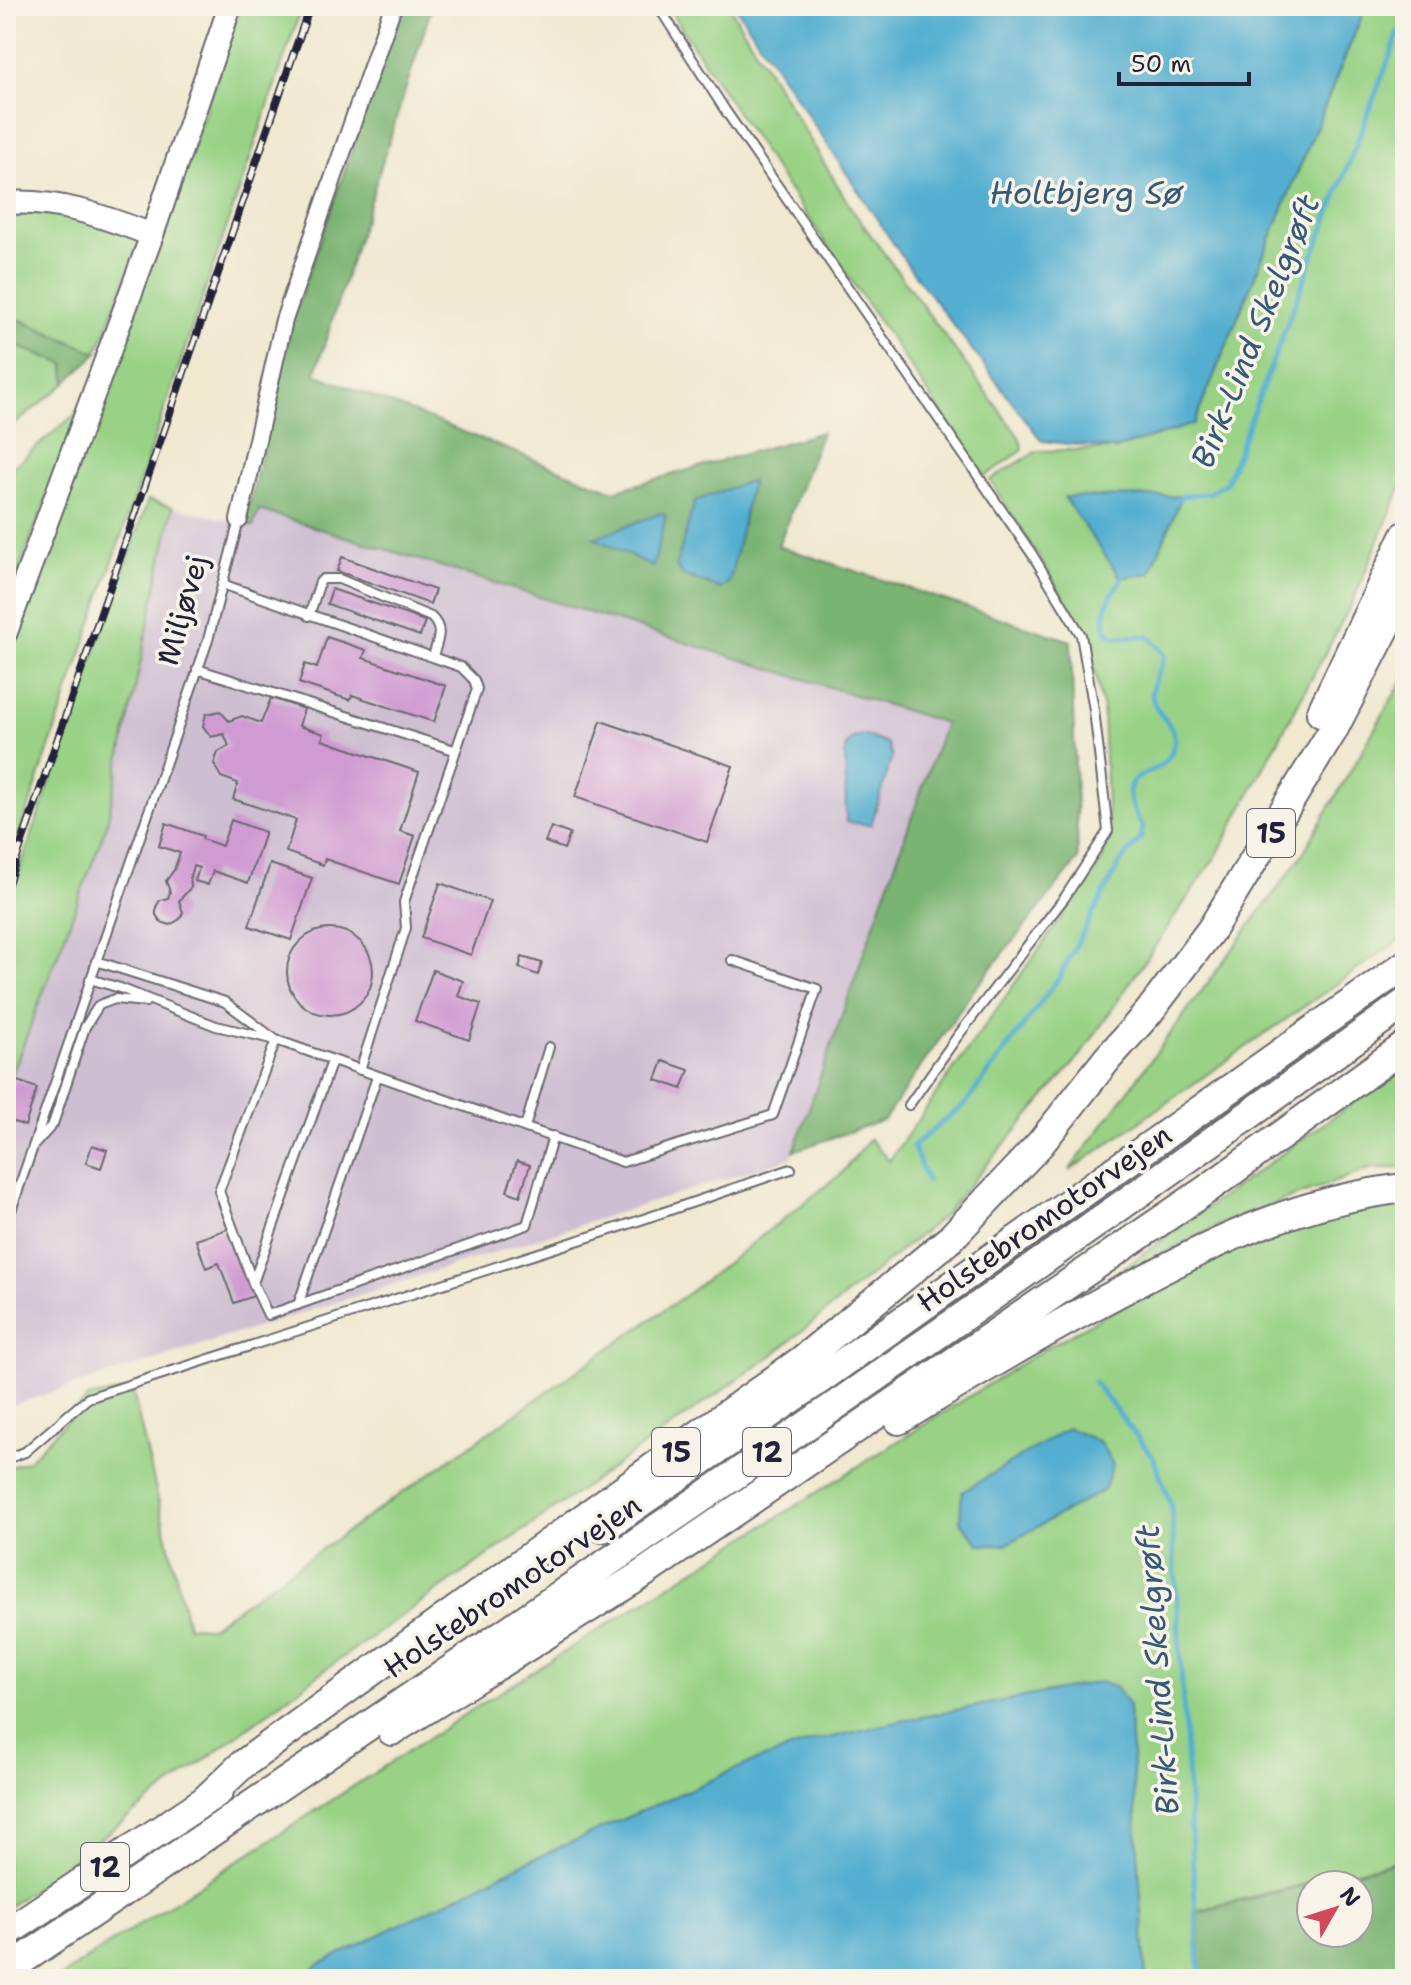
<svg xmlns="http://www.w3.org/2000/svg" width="1411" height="1985" font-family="'Shantell Sans',sans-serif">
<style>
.industrial{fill:#cebed2}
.green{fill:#99d285;stroke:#5e7a60;stroke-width:2}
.forest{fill:#7ab472;stroke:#4e6b56;stroke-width:2;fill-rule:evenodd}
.water{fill:#52aed0;stroke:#3a6886;stroke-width:2}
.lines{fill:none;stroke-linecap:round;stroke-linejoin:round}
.stream{stroke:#52aed0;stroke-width:5}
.building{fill:#d09bd2}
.lane-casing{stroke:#6a676f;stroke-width:12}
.street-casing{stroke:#6a676f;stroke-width:20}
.secondary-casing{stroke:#6a676f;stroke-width:26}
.highway-casing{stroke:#6a676f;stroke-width:32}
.lane{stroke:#fff;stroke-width:8}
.street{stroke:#fff;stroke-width:16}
.secondary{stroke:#fff;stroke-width:22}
.highway{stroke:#fff;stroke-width:28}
.rail-casing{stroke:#22223b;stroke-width:8}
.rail{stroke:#f7f3e8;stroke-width:5;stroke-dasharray:15;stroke-linecap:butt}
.labels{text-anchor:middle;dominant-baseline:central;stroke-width:7;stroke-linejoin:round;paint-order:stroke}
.shield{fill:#f7f3e8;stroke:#62616f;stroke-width:2}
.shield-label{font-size:28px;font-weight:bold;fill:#22223b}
.street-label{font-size:30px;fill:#22223b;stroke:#f7f3e8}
.water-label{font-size:32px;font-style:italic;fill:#355a77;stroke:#f7f3e8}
</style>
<rect width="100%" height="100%" fill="#f7f3e8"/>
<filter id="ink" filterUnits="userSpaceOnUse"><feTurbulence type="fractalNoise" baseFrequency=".0125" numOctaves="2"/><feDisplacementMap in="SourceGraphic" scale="16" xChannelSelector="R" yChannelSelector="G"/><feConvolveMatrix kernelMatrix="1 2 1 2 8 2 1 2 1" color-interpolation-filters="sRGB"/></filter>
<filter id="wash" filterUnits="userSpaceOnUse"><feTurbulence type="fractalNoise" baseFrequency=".006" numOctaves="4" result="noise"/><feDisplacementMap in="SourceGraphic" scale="32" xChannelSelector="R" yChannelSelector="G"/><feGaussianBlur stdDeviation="1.8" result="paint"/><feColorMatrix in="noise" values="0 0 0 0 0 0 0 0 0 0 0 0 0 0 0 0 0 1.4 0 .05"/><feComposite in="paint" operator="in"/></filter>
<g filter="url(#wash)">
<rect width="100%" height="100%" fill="#f0e8cf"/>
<path class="industrial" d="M173,507L252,526L258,510L945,723L791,1158L6,1407V1090L106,827Z"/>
<path class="green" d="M241,6H302L6,874V668L161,238Z
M667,6H729L853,211L1019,437L1023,450L985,476L770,162Z
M1366,6H1405V478L1352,603L1218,853L1081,1055L942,1217L774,1354L326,1669L6,1909V1717L13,1668L6,1635V1468L28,1461L88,1398L132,1389L188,1626L210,1627L690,1292L841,1174L870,1139L889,1161L1103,859L1108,831L1103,710L1087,634L990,480L1037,451L1115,449L1194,424Z
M6,213H70L141,241L97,353L6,314Z
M6,342L65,364L66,383L6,431Z
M79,411L6,605V473Z
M148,500L173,507L106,827L6,1090V909Z
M1405,676V936L1069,1171L1302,855Z
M1405,1065V1168H1373L1230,1220L1096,1288Z
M1405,1201V1859L1194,1911L1199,1979H59L89,1957L453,1722L1049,1346L1225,1250L1377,1203Z"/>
<path class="forest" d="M402,6H432L315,374L614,491L822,432L778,546L1071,641L1078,860L973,991L884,1120L794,1151L945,723L259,510L253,526L245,524L291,324Z
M6,314L97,353L66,383L65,364L6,342Z
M1405,1860V1979H1201L1198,1912ZM1311,1885H1359V1933H1311Z"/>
<path class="water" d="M735,6H1366L1194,424L1115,449L1042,441L909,267Z
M752,480L730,580L721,589L683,575L676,566L695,501Z
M1182,496L1150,573L1121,578L1064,497Z
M661,513L666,516L653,567L594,538Z
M864,735L888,744L892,757L871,825L846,822L845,748L851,739Z
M1068,1428L1100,1442L1113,1465L1104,1490L1007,1544L980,1545L960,1521L962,1492Z
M1099,1682L1115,1687L1129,1706L1146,1979H305L316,1966L522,1864L745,1765L811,1742L901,1721Z"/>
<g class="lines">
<path class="stream" d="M1180,499L1182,496L1209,493L1226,483L1405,17
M927,1181L913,1146L966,1103L1058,979L1120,863L1141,838L1143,828C1104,763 1158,785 1172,751C1183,725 1155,718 1152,696C1150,682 1163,669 1165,655L1149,636L1116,637L1107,632C1099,611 1112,593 1124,575
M1094,1382L1153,1457L1171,1504L1200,1979"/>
</g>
<g id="blocks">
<path class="building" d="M342,557L435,590L430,604L337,571Z
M332,589L425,621L420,636L327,604Z
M327,637L366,650L363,658L446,686L434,722L352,695L350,700L299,683L305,664L317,668Z
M271,698L304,709L299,726L324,734L322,740L419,772L400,831L415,836L399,884L325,859L323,865L286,852L296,820L233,799L238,783L221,777L214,764L218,752L229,746L224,734L211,737L203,726L206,714L220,711L229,721L242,716L261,723Z
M601,721L733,766L707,842L575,797Z
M231,820L265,832L248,883L213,871L208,885L195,881L199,868L193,866L190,876L191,887L179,901L183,912L180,919L170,925L161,922L156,915V907L160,900L168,898L170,892L166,881L174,870L180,853L159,846L166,823L203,836L202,839L222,846Z
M551,827L570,834L564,849L545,842Z
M270,864L312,878L291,940L249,926Z
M440,883L490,901L471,955L421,938Z
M287 972a43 43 0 1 1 86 0a43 43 0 1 1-86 0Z
M522,957L542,963L538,975L519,968Z
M433,970L463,981L458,996L481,1004L469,1040L415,1021Z
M663,1061L689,1070L682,1089L656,1080Z
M15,1080L37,1088L25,1126L6,1119V1106Z
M92,1145L107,1150L101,1168L86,1163Z
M517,1161L530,1165L520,1196L507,1191Z
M230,1228L254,1296L234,1303L219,1263L206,1268L196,1240Z"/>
</g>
</g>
<g filter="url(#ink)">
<use href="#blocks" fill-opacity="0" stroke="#6a676f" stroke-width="2"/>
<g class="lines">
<g class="lane-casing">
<path id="lane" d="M658,6L725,110L1032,554L1081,635L1094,710L1108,831L1065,897L957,1037L909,1105
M222,584L461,667L474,680L477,689L404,902L406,928L360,1070
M309,616L320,582L323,579H339L431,617C444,629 438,640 433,656
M197,669L454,750
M96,961L225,1002L276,1040L623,1162L773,1115L817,989L732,960
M90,979L120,988L216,1026L276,1040L219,1191L253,1283L268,1315L527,1225L553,1136
M525,1127L549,1047
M35,1144L53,1124L85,1027L99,1005L115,999L145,1002
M6,1225L208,640L239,520
M253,1283L332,1061
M298,1305L377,1077
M6,1459L25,1452L88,1398L620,1227L791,1169"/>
</g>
<g class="street-casing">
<path id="street" d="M239,520L284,320L393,6"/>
</g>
<g class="secondary-casing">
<path id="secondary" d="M6,203C58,199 105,217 152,235
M6,632L152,235L230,6"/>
</g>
<g class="highway-casing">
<path id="highway" d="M1321,713L1405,536
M899,1420C975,1373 1052,1327 1131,1286C1221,1238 1302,1200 1405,1188
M603,1528L816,1382L1405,965
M392,1731L638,1577L1206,1190L1405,1046
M204,1801L242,1765L802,1360L950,1239L1040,1144L1108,1058L1149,1012L1211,930L1332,732L1405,590
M6,1933L219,1791
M6,1971C476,1654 945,1335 1405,1003"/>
</g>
<use href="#lane" class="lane"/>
<use href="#street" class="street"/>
<use href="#secondary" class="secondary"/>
<use href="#highway" class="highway"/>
<g class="rail-casing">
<path id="rail" d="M6,889L310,6"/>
</g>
<use href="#rail" class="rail"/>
</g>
</g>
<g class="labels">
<g class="shield">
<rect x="1247" y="809" width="48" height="48" rx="6"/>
<rect x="652" y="1428" width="48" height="48" rx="6"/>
<rect x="743" y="1428" width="48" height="48" rx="6"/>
<rect x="81" y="1843" width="48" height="48" rx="6"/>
</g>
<g class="shield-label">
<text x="1271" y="833">15</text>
<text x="676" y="1452">15</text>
<text x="767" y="1452">12</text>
<text x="105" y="1867">12</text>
</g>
<g class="street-label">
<text transform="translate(182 610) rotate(-74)">Miljøvej</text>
<text transform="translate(1044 1218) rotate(-35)">Holstebromotorvejen</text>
<text transform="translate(512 1586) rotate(-34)">Holstebromotorvejen</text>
</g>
<g class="water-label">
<text x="1086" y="192">Holtbjerg Sø</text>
<text transform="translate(1255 331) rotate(-68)">Birk-Lind Skelgrøft</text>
<text transform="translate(1157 1670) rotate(-94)">Birk-Lind Skelgrøft</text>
</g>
</g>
<rect width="1411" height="1985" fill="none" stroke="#f7f3e8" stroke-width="32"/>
<g transform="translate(1335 1909) rotate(51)"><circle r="38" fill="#f7f3e8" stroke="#a29fa3" stroke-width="2"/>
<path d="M0-6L14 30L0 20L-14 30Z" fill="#d1495b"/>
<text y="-12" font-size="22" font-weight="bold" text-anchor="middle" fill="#22223b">N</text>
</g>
<path d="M1119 72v12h130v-12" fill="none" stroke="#22223b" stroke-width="4"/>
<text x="1131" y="72" font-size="24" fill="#22223b" stroke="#f7f3e8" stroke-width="6" paint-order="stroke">50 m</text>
</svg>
